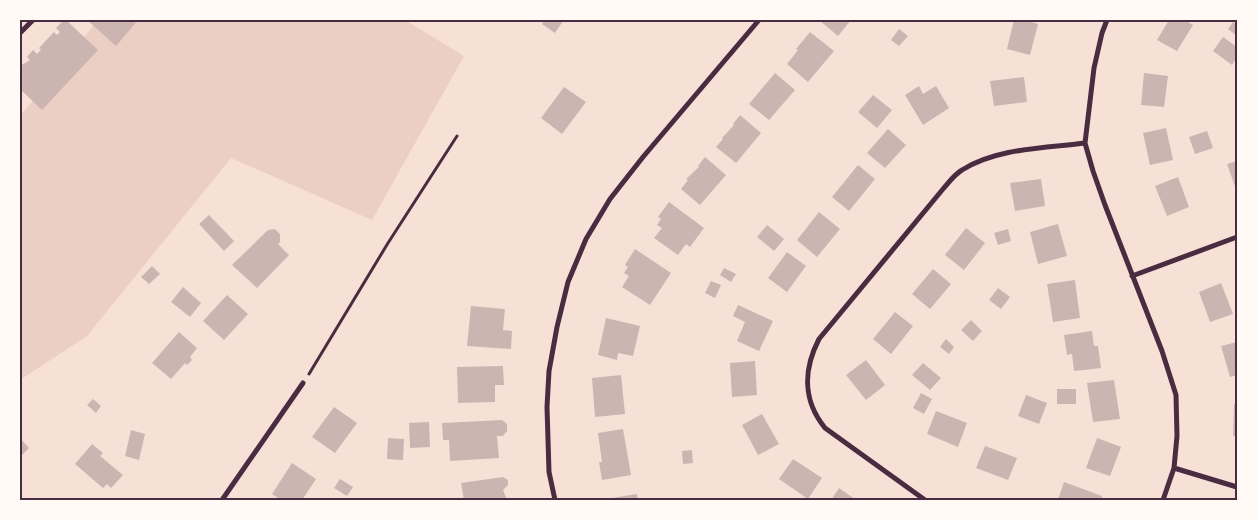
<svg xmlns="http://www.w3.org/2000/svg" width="1257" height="520" font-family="'DM Sans',sans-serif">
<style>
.green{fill:#ebcfc5}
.building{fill:#ccb4b1}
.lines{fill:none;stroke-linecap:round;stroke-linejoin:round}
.path{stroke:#4a2c40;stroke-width:3}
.minor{stroke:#4a2c40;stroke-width:5}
.neatline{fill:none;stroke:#4a2c40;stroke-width:2}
</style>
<rect width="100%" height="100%" fill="#f7e1d7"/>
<path class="green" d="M98,20H405L464,56L372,220L231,158L87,336L20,380V116Z"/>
<path class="building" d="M64,20H66L98,50L42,110L20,89V70L22,68L20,66L30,60L27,57L33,50L37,54L41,50L39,48L54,32L57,35L60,32L56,28Z
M87,20H138L116,46Z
M545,20H562L563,21L555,33L542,24Z
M819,20H851L838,36Z
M1014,20H1024L1038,24L1030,55L1007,49Z
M1169,20H1185L1193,25L1177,51L1157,40Z
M1233,22L1237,25V36L1228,29Z
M899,29L908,36L899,46L891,40Z
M810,32L834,51L808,82L787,64L798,50L796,49Z
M1223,37L1237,47V57L1232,65L1213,51Z
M775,73L795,90L769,120L749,104Z
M1144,73L1168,76L1164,107L1141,105Z
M1024,77L1027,102L994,106L990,81Z
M919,86L923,94L936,86L949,108L923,125L905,95Z
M564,87L586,102L562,134L541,118Z
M873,95L892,110L877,128L858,112Z
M740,115L761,133L736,163L716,147L723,139L722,138L734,125L733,124Z
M1166,128L1173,160L1150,165L1143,133Z
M888,129L906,145L885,168L867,153Z
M1207,131L1213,148L1195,154L1189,137Z
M705,157L726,175L700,205L681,189L688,180L686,179L699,167L698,166Z
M1237,161V192L1227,164Z
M858,165L875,179L849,211L832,197Z
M1178,177L1189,207L1167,216L1155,186Z
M1041,179L1045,206L1015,211L1010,183Z
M669,202L704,228L690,247L686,244L678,255L654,238L662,228L657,225L661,219L658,217Z
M819,212L840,229L817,257L797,240Z
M209,215L234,241L224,251L199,224Z
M1058,224L1067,256L1038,264L1030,232Z
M767,225L784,239L774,251L757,237Z
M966,228L985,243L964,270L945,255Z
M275,229L280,234V242L278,244L289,255L257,288L232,265L268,230Z
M1008,229L1011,241L998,245L994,233Z
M635,249L671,273L650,305L622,287L629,276L624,273L628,267L625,265Z
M787,252L806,266L787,292L768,278Z
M152,266L160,274L149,284L141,277Z
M724,268L736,274L731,282L720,275Z
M933,269L951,284L930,309L912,294Z
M1075,280L1080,318L1053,322L1047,284Z
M711,281L721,285L715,298L705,293Z
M1221,283L1233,314L1210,322L1199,292Z
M183,287L201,303L190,317L171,302Z
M998,288L1010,297L1001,309L989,300Z
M227,295L248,314L224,340L203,321Z
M738,305L773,321L759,351L737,341L745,322L733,316Z
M471,306L505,309L503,330L512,331L511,349L467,346Z
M895,312L913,326L891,354L873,339Z
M606,318L640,326L633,356L618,353L617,360L598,355Z
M971,320L982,331L973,341L961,330Z
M1092,331L1094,346H1098L1101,368L1074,371L1072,354L1067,355L1064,335Z
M179,332L197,348L190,357L192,360L187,365L185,363L171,379L152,363Z
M946,339L954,347L949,354L940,347Z
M1237,342V375L1230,377L1221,346Z
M866,360L885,385L866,400L846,375Z
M755,361L757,395L732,397L730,363Z
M923,363L941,378L930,390L912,375Z
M503,366L504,385H495V402L458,403L457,367Z
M621,375L625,414L595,417L592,378Z
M1114,380L1120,419L1093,422L1087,383Z
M1057,389H1076V404H1057Z
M921,393L932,399L924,414L913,408Z
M1026,395L1047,403L1039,424L1018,416Z
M93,399L101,406L96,413L87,405Z
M1234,404H1237V436H1233Z
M334,407L357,423L335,453L312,437Z
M936,411L967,423L958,447L927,434Z
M762,414L779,444L758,455L742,425Z
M502,420L507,424V431L503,436H497L499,458L450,461L449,440H443L442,423Z
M429,422L430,447L410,448L409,423Z
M623,429L631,475L602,480L599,462H602L598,433Z
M131,430L145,434L139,460L125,456Z
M20,438L29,448L22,455L20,453Z
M388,438L404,439L403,460L387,459Z
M1097,438L1121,447L1110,476L1086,468Z
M92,444L103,453L100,456L123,475L111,488L107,484L103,488L75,464Z
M985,446L1017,458L1008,480L976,468Z
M692,450L693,463L683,464L682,451Z
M793,459L822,478L808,499L779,479Z
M292,463L316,479L302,500H281L272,494Z
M503,477L508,480V485L503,490L507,500H464L461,483Z
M340,479L353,487L347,496L334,488Z
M1064,482L1102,496L1101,500H1058Z
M839,488L856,500H831Z
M637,494L638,500H612V498Z"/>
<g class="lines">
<path class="path" d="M309,374L388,243L457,136"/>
<path class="minor" d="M1107,20L1102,33L1094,68L1085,143L1093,171L1105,205L1162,351L1176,395L1177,436L1174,468L1163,500
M20,33L33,20
M1132,276L1237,237
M1174,468L1237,487
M222,500L303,383
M555,500L549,472L547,407L549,371L557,327L568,282L586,239L610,199L643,157L759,20
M925,500L825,428C803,401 803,370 819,339L943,189C949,182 955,174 962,170C996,148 1046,148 1085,143"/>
</g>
<rect width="1257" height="520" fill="none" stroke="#fffaf5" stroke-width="42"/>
<rect x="21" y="21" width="1215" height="478" class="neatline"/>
</svg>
